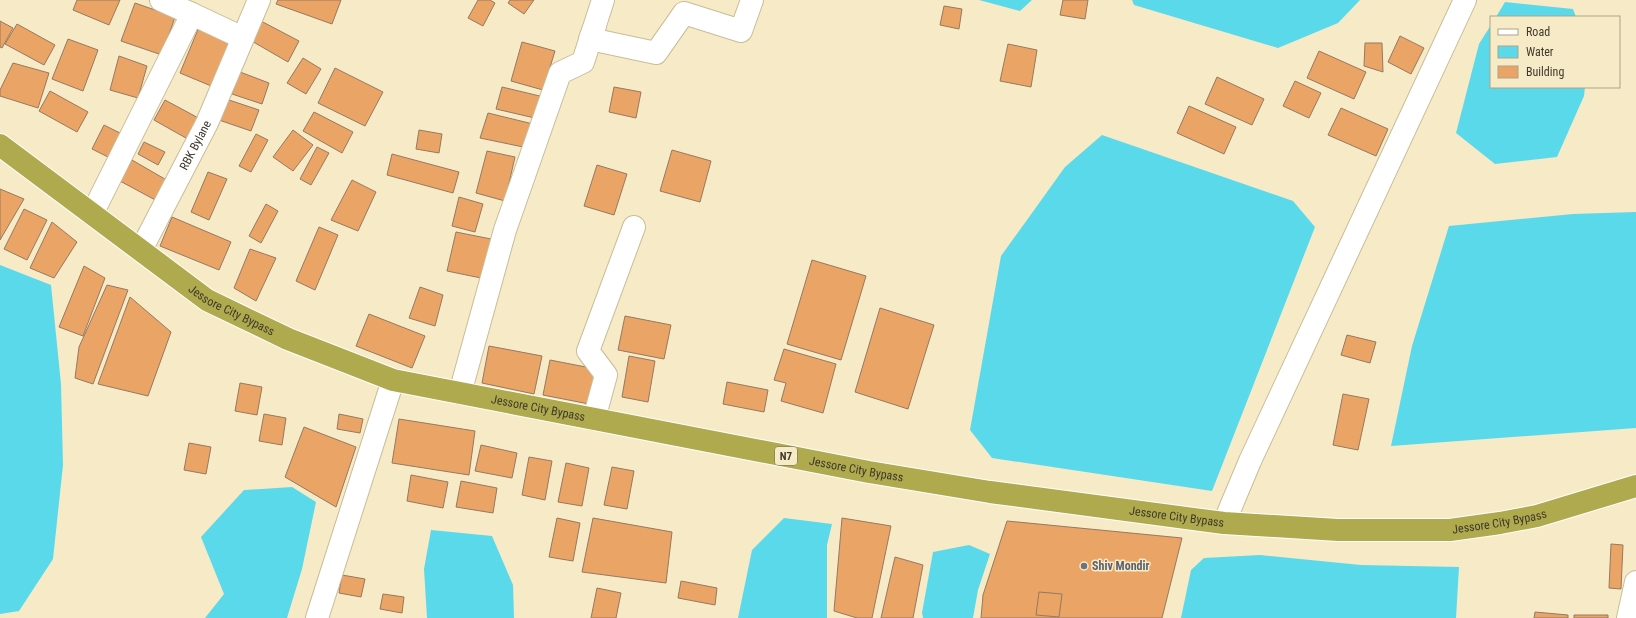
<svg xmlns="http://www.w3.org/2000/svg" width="1636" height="618" font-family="'Roboto Condensed',sans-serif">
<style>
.water{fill:#5ad9ea}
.building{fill:#e9a466;stroke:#957961}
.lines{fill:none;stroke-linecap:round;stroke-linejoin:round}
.minor-casing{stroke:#c9bc99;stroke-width:24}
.trunk-casing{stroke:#fff;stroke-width:24}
.minor{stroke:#fff;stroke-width:22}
.trunk{stroke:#afaa4e;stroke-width:22}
.worship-dot{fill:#6b7280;stroke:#f7eac6;stroke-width:1.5}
.labels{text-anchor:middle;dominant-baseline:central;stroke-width:3;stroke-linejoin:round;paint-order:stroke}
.shield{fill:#f7eac6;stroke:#766e5a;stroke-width:1}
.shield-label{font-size:11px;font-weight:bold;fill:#3e392b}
.street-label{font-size:12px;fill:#3e392b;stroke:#f7eac6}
.worship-label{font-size:12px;font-weight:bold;fill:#5b616d;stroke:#f7eac6;text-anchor:start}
</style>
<rect width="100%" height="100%" fill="#f7eac6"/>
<path class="water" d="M979,0H1032L1020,11Z
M1132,0H1360L1338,23L1278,48L1134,5Z
M1505,2L1573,9L1576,17H1496Z
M1491,25V87H1585L1584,96L1557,157L1495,164L1456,133L1479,44Z
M1102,135L1293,201L1315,227L1212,491L992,458L970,430L1001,256L1065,167Z
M1636,212V428L1391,446L1412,346L1449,226L1573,214Z
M0,265L51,285L61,384L63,465L53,559L19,611L0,614Z
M292,487L316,502L302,569L287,618H205L224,594L201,537L244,490Z
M784,518L832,524L827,545V618H738L752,550Z
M431,530L492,536L513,585L514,618H427L424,569Z
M969,545L990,554L978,590L973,618H923L922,613L933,552Z
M1260,555L1361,565L1459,567L1456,618H1181L1191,570L1204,558Z"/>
<path class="building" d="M77,0H120L109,25L73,10Z
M278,0H341L332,24L276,4Z
M478,0H490L495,3L483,26L468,18Z
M510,0H534L524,14L508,3Z
M1063,0H1088L1085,19L1060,15Z
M135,3L175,17L162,55L121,41Z
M944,6L962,9L959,29L940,25Z
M0,21L13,28L2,48L0,47Z
M261,21L299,41L288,62L250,40Z
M17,24L55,45L44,65L5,44Z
M199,27L235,42L216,88L180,73Z
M1400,36L1424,48L1411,74L1388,62Z
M68,39L98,50L83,91L52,79Z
M522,42L555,51L543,90L511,81Z
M1365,43H1382L1383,72L1364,66Z
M1008,44L1037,50L1031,87L1000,81Z
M1319,51L1366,72L1354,99L1307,78Z
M119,56L147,66L138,98L110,90Z
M303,58L321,69L306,94L287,83Z
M13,63L49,73L38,108L0,96V90Z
M335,68L383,92L365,126L318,103Z
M240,72L269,83L262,104L232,94Z
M1217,77L1264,99L1252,125L1205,104Z
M1295,81L1321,93L1309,118L1283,106Z
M502,87L544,97L539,119L496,109Z
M614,87L641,92L636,118L609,112Z
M50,91L88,112L77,132L39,111Z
M223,98L259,110L251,131L216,119Z
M165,100L204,121L193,142L154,120Z
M1189,106L1236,127L1224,154L1177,133Z
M1341,108L1388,129L1376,156L1328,135Z
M314,112L353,132L342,153L303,131Z
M488,113L533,124L528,148L480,138Z
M104,125L124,135L112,159L92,149Z
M293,130L313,145L293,171L273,157Z
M419,130L442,134L439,153L416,149Z
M256,134L268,140L251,172L239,166Z
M144,142L165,152L158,165L138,154Z
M317,147L329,153L311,185L300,179Z
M672,150L711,161L700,202L660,191Z
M487,151L515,157L505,201L476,193Z
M392,154L459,172L453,193L387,175Z
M132,160L170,182L159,202L120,181Z
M597,165L627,174L614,215L584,206Z
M208,172L227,179L209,220L191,212Z
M352,180L376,192L358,231L331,220Z
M0,189L24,199L0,240Z
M459,197L483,204L475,232L452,226Z
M266,204L278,211L261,243L249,236Z
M24,209L47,220L27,260L4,249Z
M172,217L231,242L219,270L160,246Z
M52,222L77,242L54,278L30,268Z
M319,227L338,235L315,290L296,281Z
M456,232L496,240L486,279L447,271Z
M250,249L276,258L256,301L234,288Z
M812,260L866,276L841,360L787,344Z
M84,266L105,278L83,336L59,327Z
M107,285L128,290L93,384L75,378L79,347Z
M420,287L443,295L435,326L409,318Z
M130,297L171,332L148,396L98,384Z
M880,308L934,325L908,409L855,392Z
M369,314L425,336L412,368L356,346Z
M625,316L671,325L664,359L618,350Z
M1347,335L1376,342L1370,363L1341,355Z
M489,346L542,356L534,394L482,383Z
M784,349L836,364L823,413L781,401L786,383L774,380Z
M629,356L655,361L648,402L622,397Z
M550,360L596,369L589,404L543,395Z
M727,382L768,390L764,412L723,404Z
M240,383L262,387L257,415L235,411Z
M1343,394L1369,399L1358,450L1333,445Z
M264,414L286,418L282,445L259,441Z
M339,414L363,419L360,433L337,429Z
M399,419L475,431L469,475L392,463Z
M304,427L356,447L336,507L285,477Z
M189,443L211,447L206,474L184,470Z
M481,445L517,453L512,478L475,471Z
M529,457L552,461L545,500L522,495Z
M566,463L589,468L582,506L558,502Z
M612,467L634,471L627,509L604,505Z
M411,475L448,482L443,508L407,501Z
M461,481L497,488L493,513L456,507Z
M557,518L580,523L573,561L549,557Z
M593,518L672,532L666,583L582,572Z
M842,518L891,526L872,618H857L834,611Z
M1007,521L1182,538L1162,618H981L983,595Z
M1611,544L1623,545L1621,589L1609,588Z
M895,557L923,565L913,618H881Z
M342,575L365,579L361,597L339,593Z
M681,581L717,588L715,605L678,598Z
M597,588L621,593L616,618H591Z
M1039,592L1062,594L1059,617L1036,615Z
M383,594L404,597L402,613L380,609Z
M1535,612L1568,615V618H1534Z
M1574,615H1608V618H1574Z"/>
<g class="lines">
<g class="minor-casing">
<g id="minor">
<path d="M192,14L243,38"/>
<path d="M595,26L590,39L656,53L684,13L741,31L752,0"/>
<path d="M92,214L192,14L161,0"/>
<path id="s1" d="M141,250L207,123L259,0"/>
<path d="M460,393L505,230L560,73L583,62L603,0"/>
<path d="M594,419L606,375L588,351L634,227"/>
<path d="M1224,523L1250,461L1465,0"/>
<path d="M317,618L393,380"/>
<path d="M1628,618L1636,582"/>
</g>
</g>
<g class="trunk-casing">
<g id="trunk">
<path id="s2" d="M0,145L207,300L288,339L393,380L869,472L990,492L1224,523L1338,530H1450L1500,523L1537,516L1636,486"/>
</g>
</g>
<use href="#minor" class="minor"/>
<use href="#trunk" class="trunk"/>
</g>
<circle class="worship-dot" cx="1084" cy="566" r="4"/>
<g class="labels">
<rect class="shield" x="775" y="447" width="22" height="18" rx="3"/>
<g class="shield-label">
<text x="786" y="456">N7</text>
</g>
<g class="street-label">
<text stroke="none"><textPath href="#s1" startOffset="118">RBK Bylane</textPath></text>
<text stroke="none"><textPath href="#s2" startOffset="285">Jessore City Bypass</textPath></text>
<text stroke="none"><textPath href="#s2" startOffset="609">Jessore City Bypass</textPath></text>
<text stroke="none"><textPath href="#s2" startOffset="933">Jessore City Bypass</textPath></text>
<text stroke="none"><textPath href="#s2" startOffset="1257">Jessore City Bypass</textPath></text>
<text stroke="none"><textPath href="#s2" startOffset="1581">Jessore City Bypass</textPath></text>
</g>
<g class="worship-label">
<text x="1092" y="566">Shiv Mondir</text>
</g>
</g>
<rect x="1490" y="16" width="130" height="72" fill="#f7eac6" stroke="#ada388"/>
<rect x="1498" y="29" width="20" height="6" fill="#ffffff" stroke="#ada388"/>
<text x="1526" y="36" font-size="12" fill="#3e392b">Road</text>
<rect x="1498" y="46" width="20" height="12" fill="#5ad9ea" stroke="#ada388"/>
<text x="1526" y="56" font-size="12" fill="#3e392b">Water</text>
<rect x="1498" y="66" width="20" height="12" fill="#e9a466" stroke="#ada388"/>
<text x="1526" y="76" font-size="12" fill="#3e392b">Building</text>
</svg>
